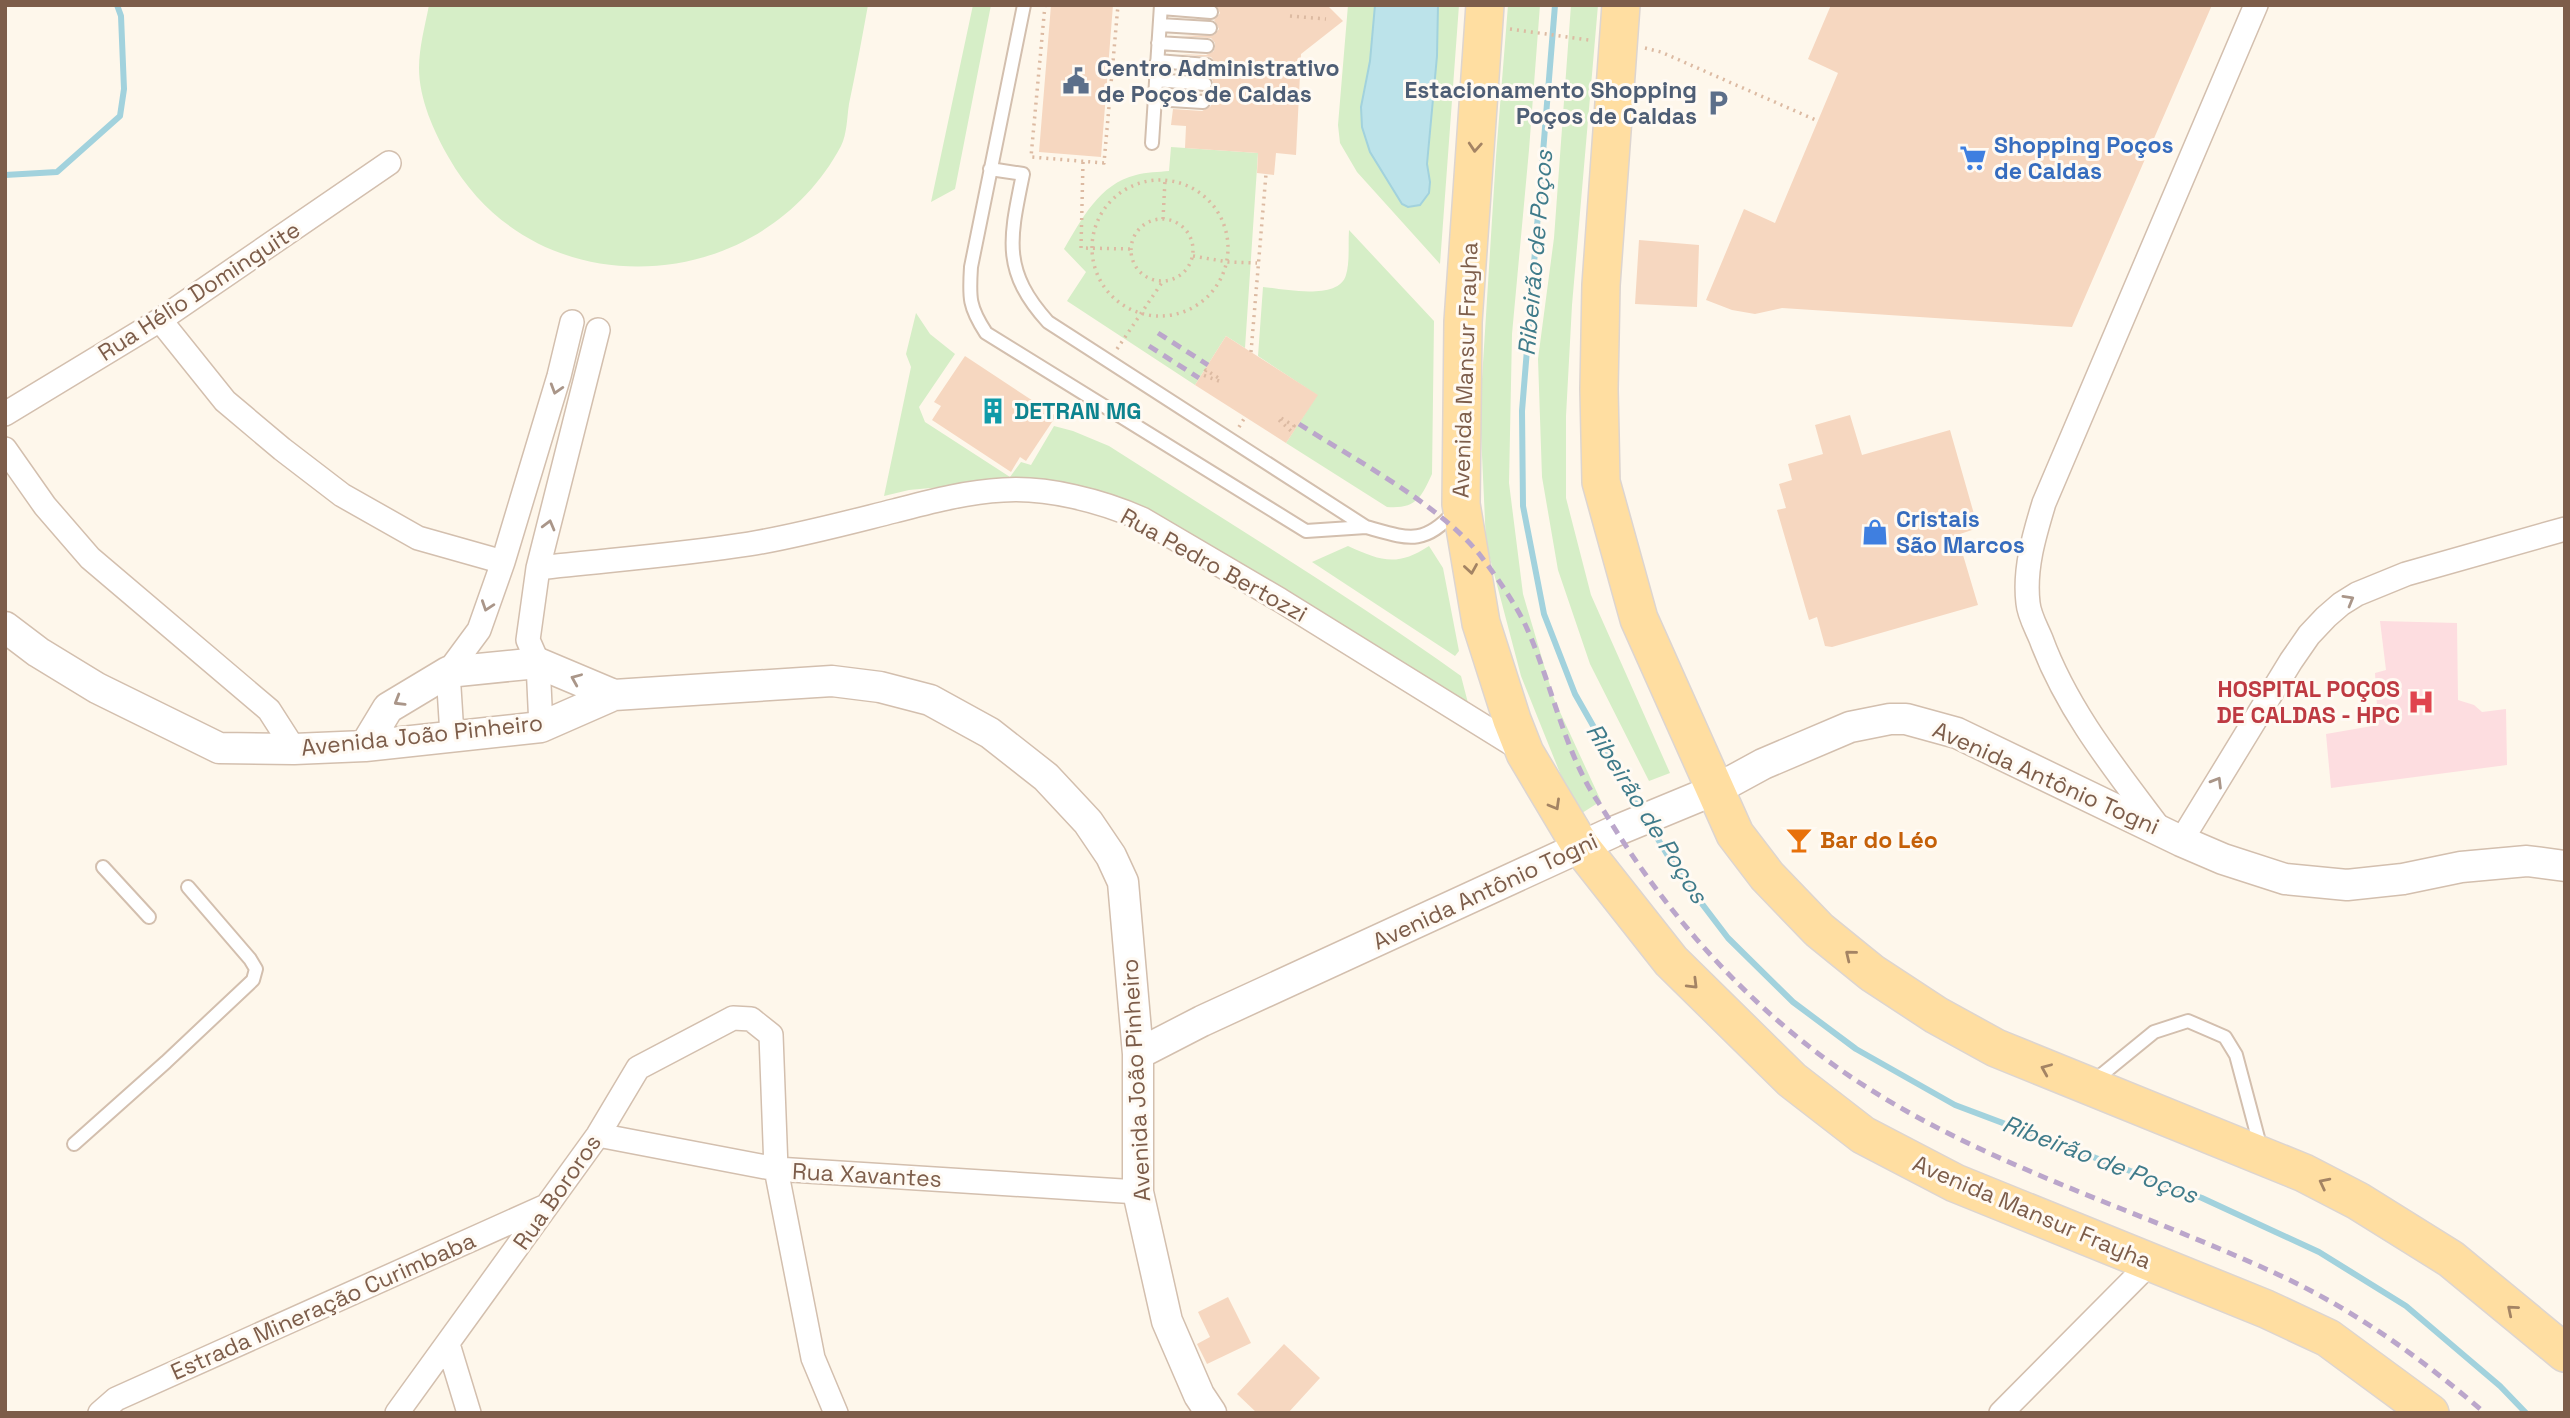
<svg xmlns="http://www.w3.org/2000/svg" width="2570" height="1418" font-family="'Space Grotesk',sans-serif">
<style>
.medical{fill:#fddde0}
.green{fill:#d6eec7}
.water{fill:#bce3ea;stroke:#a2d2dd;stroke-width:2}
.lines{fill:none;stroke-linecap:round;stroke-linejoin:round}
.stream{stroke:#a2d2dd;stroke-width:6}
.building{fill:#f6d7c0}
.service-casing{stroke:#d3bfae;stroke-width:16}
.minor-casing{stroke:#d3bfae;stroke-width:26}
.tertiary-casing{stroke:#d3bfae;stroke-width:33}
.primary-casing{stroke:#ddd5d0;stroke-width:40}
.path{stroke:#dcbaa2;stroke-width:3.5;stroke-dasharray:2 5;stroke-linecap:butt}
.service{stroke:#fff;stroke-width:12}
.minor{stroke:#fff;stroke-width:23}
.tertiary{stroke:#fff;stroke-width:30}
.primary{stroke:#ffdea1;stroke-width:37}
.rail{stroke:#bba6cb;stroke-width:5;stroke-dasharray:10 7;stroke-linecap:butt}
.oneway{stroke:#a48464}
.oneway2{stroke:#aa9689}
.labels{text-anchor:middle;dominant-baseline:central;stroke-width:6;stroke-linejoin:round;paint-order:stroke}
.service-label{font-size:23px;font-weight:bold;fill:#4e5e75;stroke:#fffaf3;text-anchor:start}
.shop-label{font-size:23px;font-weight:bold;fill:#366cbe;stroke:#fffaf3;text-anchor:start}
.street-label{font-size:23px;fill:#7d5d4a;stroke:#fffaf3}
.culture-label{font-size:23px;font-weight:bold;fill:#0d838f;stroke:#fffaf3;text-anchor:start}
.health-label{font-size:23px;font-weight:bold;fill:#be3a42;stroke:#fffaf3;text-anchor:end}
.food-label{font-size:23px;font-weight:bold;fill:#c56008;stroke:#fffaf3;text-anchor:start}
.water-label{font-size:24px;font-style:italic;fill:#3f7b8a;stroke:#fffaf3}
</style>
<rect width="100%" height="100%" fill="#fef7eb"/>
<path class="medical" d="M2380,621L2457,623L2458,700L2474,705L2482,712L2506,709L2507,765L2331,788L2326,734L2378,725L2375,673L2386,670Z"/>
<path class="green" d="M429,5H868C862,38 856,71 849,104C847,117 847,134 841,146C760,298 536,311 449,158C434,132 419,99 419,68C419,47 425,26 429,5Z
M973,5H991L955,189L931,202Z
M1348,5H1459L1440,264L1357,172L1340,143L1338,125Z
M1508,5H1540L1529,150L1512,334L1509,483L1523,594L1554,699L1601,801L1582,813L1568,793L1521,676L1486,543L1480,411L1496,156Z
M1571,5H1598L1572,305L1566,416V498L1591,595L1670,773L1649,781L1590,664L1558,570L1542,477L1538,359L1554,238Z
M1171,147L1258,153L1245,348L1226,336L1195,385L1067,301L1086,272L1064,249C1082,219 1099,184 1136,175C1146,172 1159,172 1169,171Z
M1349,230L1434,321L1432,474C1421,498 1416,509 1387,507L1286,443L1317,395L1258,356L1263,287C1283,289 1339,301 1346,275C1350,262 1348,244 1349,230Z
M916,313L930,334L955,354L919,407L925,422L1010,477L1021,462L1031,465L1054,426L1073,431L1109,446C1227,522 1347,594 1461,676L1468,703L1130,510L1007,481L909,490L884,496L911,367L906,354Z
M1348,546C1381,561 1397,567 1429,546L1443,568L1459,651L1455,656L1312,562Z"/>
<path class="water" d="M1375,5H1438L1437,56L1427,164L1430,182L1429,193L1420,205L1408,207L1402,204L1370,152L1362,127L1361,107L1370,61Z"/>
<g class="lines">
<path class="stream" d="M1555,5L1522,411L1523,506L1544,614L1575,694L1641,810
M5,175L57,172L120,116L124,89L121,16L117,5
M1650,826L1677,871L1728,938L1793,1002L1856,1049L1955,1105L2202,1198L2319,1252L2406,1306L2500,1386L2526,1413"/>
</g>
<path class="building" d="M1051,5H1113L1101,157L1039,152Z
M1216,5H1327L1343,21L1301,54L1296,155L1276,153L1274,175L1257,173L1258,153L1185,148L1186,126L1171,125L1173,109L1202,111L1211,106V99L1207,94L1174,91L1205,93L1213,88V81L1209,76L1176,73L1207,74L1215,69V62L1211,57L1177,54L1206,55L1214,51L1215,43L1211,38L1179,36L1214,35L1219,29L1214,20L1220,13Z
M1831,5H2212L2072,327L1782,308L1755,314L1732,310L1706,300L1744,209L1775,223L1838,73L1808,59Z
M1639,240L1699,245L1697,307L1635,304Z
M1226,336L1318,395L1286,443L1195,385Z
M965,356L1056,416L1026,461L1020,457L1011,472L932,420L941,406L934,402Z
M1850,415L1862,455L1950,430L1978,528L1957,535L1978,605L1832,647L1825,646L1817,617L1809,620L1777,510L1786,508L1779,484L1792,480L1788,464L1823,454L1815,425Z
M1228,1297L1251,1343L1207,1364L1197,1344L1210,1337L1198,1312Z
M1284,1344L1320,1378L1288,1413H1257L1237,1394Z"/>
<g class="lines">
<g class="service-casing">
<path id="service" d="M1024,5L971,267C969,298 969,307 986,333L1306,531L1366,527
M1161,8L1211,12
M1160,25L1210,28
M1158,43L1207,46
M1157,61L1207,65
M1156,80L1205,84
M1154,99L1203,102
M1152,143L1161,5
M990,169L1023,174C1010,238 1001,270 1048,322L1366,527C1409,539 1424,546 1456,510
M103,867L149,917
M2094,1081L2154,1032L2188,1021L2225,1037L2236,1055L2261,1149
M74,1144L166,1062L253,980L256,969L250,959L188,887"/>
</g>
<g class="minor-casing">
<path id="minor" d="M160,320L225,401L282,449L342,495L418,538L503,562
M5,414L160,320L389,163
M5,449L45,506L90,558L269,710L294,749
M538,568C608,560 679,555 749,544C798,536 846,523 894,511C929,502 965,492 1003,490C1047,487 1102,501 1142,519L1280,600L1525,752
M541,727L538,663L528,640L538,568L598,330
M452,735L448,672L479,630L503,562L559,376L572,322
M2160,829C2115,769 2067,710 2041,639C2036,627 2029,615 2028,603C2024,569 2034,536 2044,503L2256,5
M2181,841L2291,661L2309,635L2326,617L2341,604L2357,594L2406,574L2565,529
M598,1135L776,1169L1138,1192
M448,1344L469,1413
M100,1413L116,1399L546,1206
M397,1413L598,1135L638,1068L733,1018L751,1019L771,1035L776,1169L813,1358L836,1413
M2001,1413L2150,1263"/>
</g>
<g class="tertiary-casing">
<path id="tertiary" d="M5,627L38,652L97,688L219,748L294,749L365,746L541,727L614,695L832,681L880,687L930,700L990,733L1046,777L1088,822L1111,856L1123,882L1138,1054V1192L1167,1321L1199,1395L1211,1413
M365,746L388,708L448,672L538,663L614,695
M1138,1054L1202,1021L1613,832L1717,789L1763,764L1850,727L1890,719H1906L1957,733L2181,841L2223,859L2285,879L2347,885L2403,879L2461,867L2527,861L2565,866"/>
</g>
<g class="primary-casing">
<path id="primary" d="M1485,5L1463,322L1461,504L1481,623L1512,720L1525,753L1581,847L1671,961L1792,1080L1863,1135L1955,1183L2266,1309L2328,1338L2430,1413
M1621,5L1601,285L1599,389L1601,482L1639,619L1735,834L1767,876L1819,930L1872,973L1936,1015L1996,1048L2304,1173L2358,1201L2451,1259L2565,1353"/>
</g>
<path class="path" d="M1045,5L1031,157L1104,163L1118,5
M1290,16L1326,19
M1510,29L1589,40
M1645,48L1661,52L1818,121
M1083,162L1081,248L1132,249
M1092 248a68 68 0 1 1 136 0a68 68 0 1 1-136 0Z
M1163,219L1165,180
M1131 250a31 31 0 1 1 62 0a31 31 0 1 1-62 0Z
M1193,256L1228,262L1257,263
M1117,349L1163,281
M1251,352L1266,174
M1219,381L1203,375L1206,370L1220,379
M1279,420L1291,431L1294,426L1281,418
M1239,427L1245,417"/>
<use href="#service" class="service"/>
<use href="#minor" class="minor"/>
<use href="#tertiary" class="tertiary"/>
<use href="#primary" class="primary"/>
<path class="rail" d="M1158,333L1208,365
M1149,346L1199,378
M1299,424C1355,460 1438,503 1480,555C1496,576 1512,599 1524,622C1548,673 1559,730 1585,780C1592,794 1602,807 1610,821C1663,907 1731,986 1811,1048C1949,1156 2122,1202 2279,1275C2355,1310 2422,1359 2485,1413"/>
</g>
<defs><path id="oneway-chevron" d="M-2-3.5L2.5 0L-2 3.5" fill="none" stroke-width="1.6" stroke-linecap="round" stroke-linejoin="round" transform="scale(1.75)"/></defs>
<g class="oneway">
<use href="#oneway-chevron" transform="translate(1475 147) rotate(94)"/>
<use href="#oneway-chevron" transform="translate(1471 569) rotate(81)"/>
<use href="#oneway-chevron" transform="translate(1555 805) rotate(60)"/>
<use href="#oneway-chevron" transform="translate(1850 955) rotate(-141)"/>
<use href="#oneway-chevron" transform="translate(1693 984) rotate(45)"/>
<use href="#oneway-chevron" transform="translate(2046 1069) rotate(-157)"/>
<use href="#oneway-chevron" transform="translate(2324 1183) rotate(-153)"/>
<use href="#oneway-chevron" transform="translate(2512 1310) rotate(-140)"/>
</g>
<g class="oneway2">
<use href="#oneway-chevron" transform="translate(556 389) rotate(107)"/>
<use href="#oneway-chevron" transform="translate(549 525) rotate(-75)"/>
<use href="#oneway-chevron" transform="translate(2349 600) rotate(-30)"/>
<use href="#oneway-chevron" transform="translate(487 606) rotate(109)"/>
<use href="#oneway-chevron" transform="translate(576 679) rotate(-157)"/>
<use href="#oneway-chevron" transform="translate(399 701) rotate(149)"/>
<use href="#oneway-chevron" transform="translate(2217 782) rotate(-59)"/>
</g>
<defs>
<g id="civic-bare" transform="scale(2.1)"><path d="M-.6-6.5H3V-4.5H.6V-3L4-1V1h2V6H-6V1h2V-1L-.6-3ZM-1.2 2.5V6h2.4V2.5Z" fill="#5c6f8a" stroke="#fffaf3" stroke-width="2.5" paint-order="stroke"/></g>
<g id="parking-bare" transform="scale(2.1)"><path d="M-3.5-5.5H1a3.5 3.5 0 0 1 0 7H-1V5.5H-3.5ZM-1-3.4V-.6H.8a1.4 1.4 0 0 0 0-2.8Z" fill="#5c6f8a" stroke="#fffaf3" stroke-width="2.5" paint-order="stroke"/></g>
<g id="supermarket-bare" transform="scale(2.1)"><path d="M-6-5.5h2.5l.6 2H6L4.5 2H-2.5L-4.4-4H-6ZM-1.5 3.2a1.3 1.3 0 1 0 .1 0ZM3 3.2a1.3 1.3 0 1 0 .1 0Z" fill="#3f7fe0" stroke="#fffaf3" stroke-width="2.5" paint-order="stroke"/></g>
<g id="building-bare" transform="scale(2.1)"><path d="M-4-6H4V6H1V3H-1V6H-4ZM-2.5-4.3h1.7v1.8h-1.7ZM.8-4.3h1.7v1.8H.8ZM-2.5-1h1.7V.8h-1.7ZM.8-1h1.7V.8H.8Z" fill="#0f9aa8" stroke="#fffaf3" stroke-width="2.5" paint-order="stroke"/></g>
<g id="shop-bare" transform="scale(2.1)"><path d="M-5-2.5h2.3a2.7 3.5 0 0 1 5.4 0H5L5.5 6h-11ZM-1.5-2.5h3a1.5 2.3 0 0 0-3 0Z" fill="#3f7fe0" stroke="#fffaf3" stroke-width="2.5" paint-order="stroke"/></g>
<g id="hospital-bare" transform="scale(2.1)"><path d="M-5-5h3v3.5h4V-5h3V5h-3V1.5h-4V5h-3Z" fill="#e0444e" stroke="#fffaf3" stroke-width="2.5" paint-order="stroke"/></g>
<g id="bar-bare" transform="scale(2.1)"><path d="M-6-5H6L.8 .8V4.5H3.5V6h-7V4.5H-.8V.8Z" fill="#e8710a" stroke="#fffaf3" stroke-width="2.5" paint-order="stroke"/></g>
</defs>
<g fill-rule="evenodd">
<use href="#civic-bare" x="1076" y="81"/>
<use href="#parking-bare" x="1718" y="103"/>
<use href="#supermarket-bare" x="1973" y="158"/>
<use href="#building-bare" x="993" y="411"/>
<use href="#shop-bare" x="1875" y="532"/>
<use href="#hospital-bare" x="2421" y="702"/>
<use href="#bar-bare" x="1799" y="840"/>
</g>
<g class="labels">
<g class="service-label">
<text x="1097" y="68">Centro Administrativo<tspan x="1097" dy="26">de Poços de Caldas</tspan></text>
<text x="1697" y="90" text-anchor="end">Estacionamento Shopping<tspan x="1697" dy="26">Poços de Caldas</tspan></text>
</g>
<g class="shop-label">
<text x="1994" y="145">Shopping Poços<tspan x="1994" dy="26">de Caldas</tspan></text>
<text x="1896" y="519">Cristais<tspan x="1896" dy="26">São Marcos</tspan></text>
</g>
<g class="street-label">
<text transform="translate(199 291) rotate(-33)">Rua Hélio Dominguite</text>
<text transform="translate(1465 370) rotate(-88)">Avenida Mansur Frayha</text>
<text transform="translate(1214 565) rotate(29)">Rua Pedro Bertozzi</text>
<text transform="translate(422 735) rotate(-6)">Avenida João Pinheiro</text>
<text transform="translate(2046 778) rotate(24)">Avenida Antônio Togni</text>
<text transform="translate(1485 891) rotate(-25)">Avenida Antônio Togni</text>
<text transform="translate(1136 1080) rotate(-93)">Avenida João Pinheiro</text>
<text transform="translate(867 1175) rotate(3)">Rua Xavantes</text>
<text transform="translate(557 1192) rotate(-55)">Rua Bororos</text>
<text transform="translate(2032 1212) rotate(23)">Avenida Mansur Frayha</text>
<text transform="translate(323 1306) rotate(-24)">Estrada Mineração Curimbaba</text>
</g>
<g class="culture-label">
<text x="1014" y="411">DETRAN MG</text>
</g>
<g class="health-label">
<text x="2400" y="689">HOSPITAL POÇOS<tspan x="2400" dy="26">DE CALDAS - HPC</tspan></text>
</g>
<g class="food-label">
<text x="1820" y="840">Bar do Léo</text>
</g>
<g class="water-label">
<text transform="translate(1535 253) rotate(-85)">Ribeirão de Poços</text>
<text transform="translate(1647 813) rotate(58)">Ribeirão de Poços</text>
<text transform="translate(2100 1159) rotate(21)">Ribeirão de Poços</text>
</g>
</g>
<rect width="2570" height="1418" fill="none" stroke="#7d5d4a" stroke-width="14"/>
</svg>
